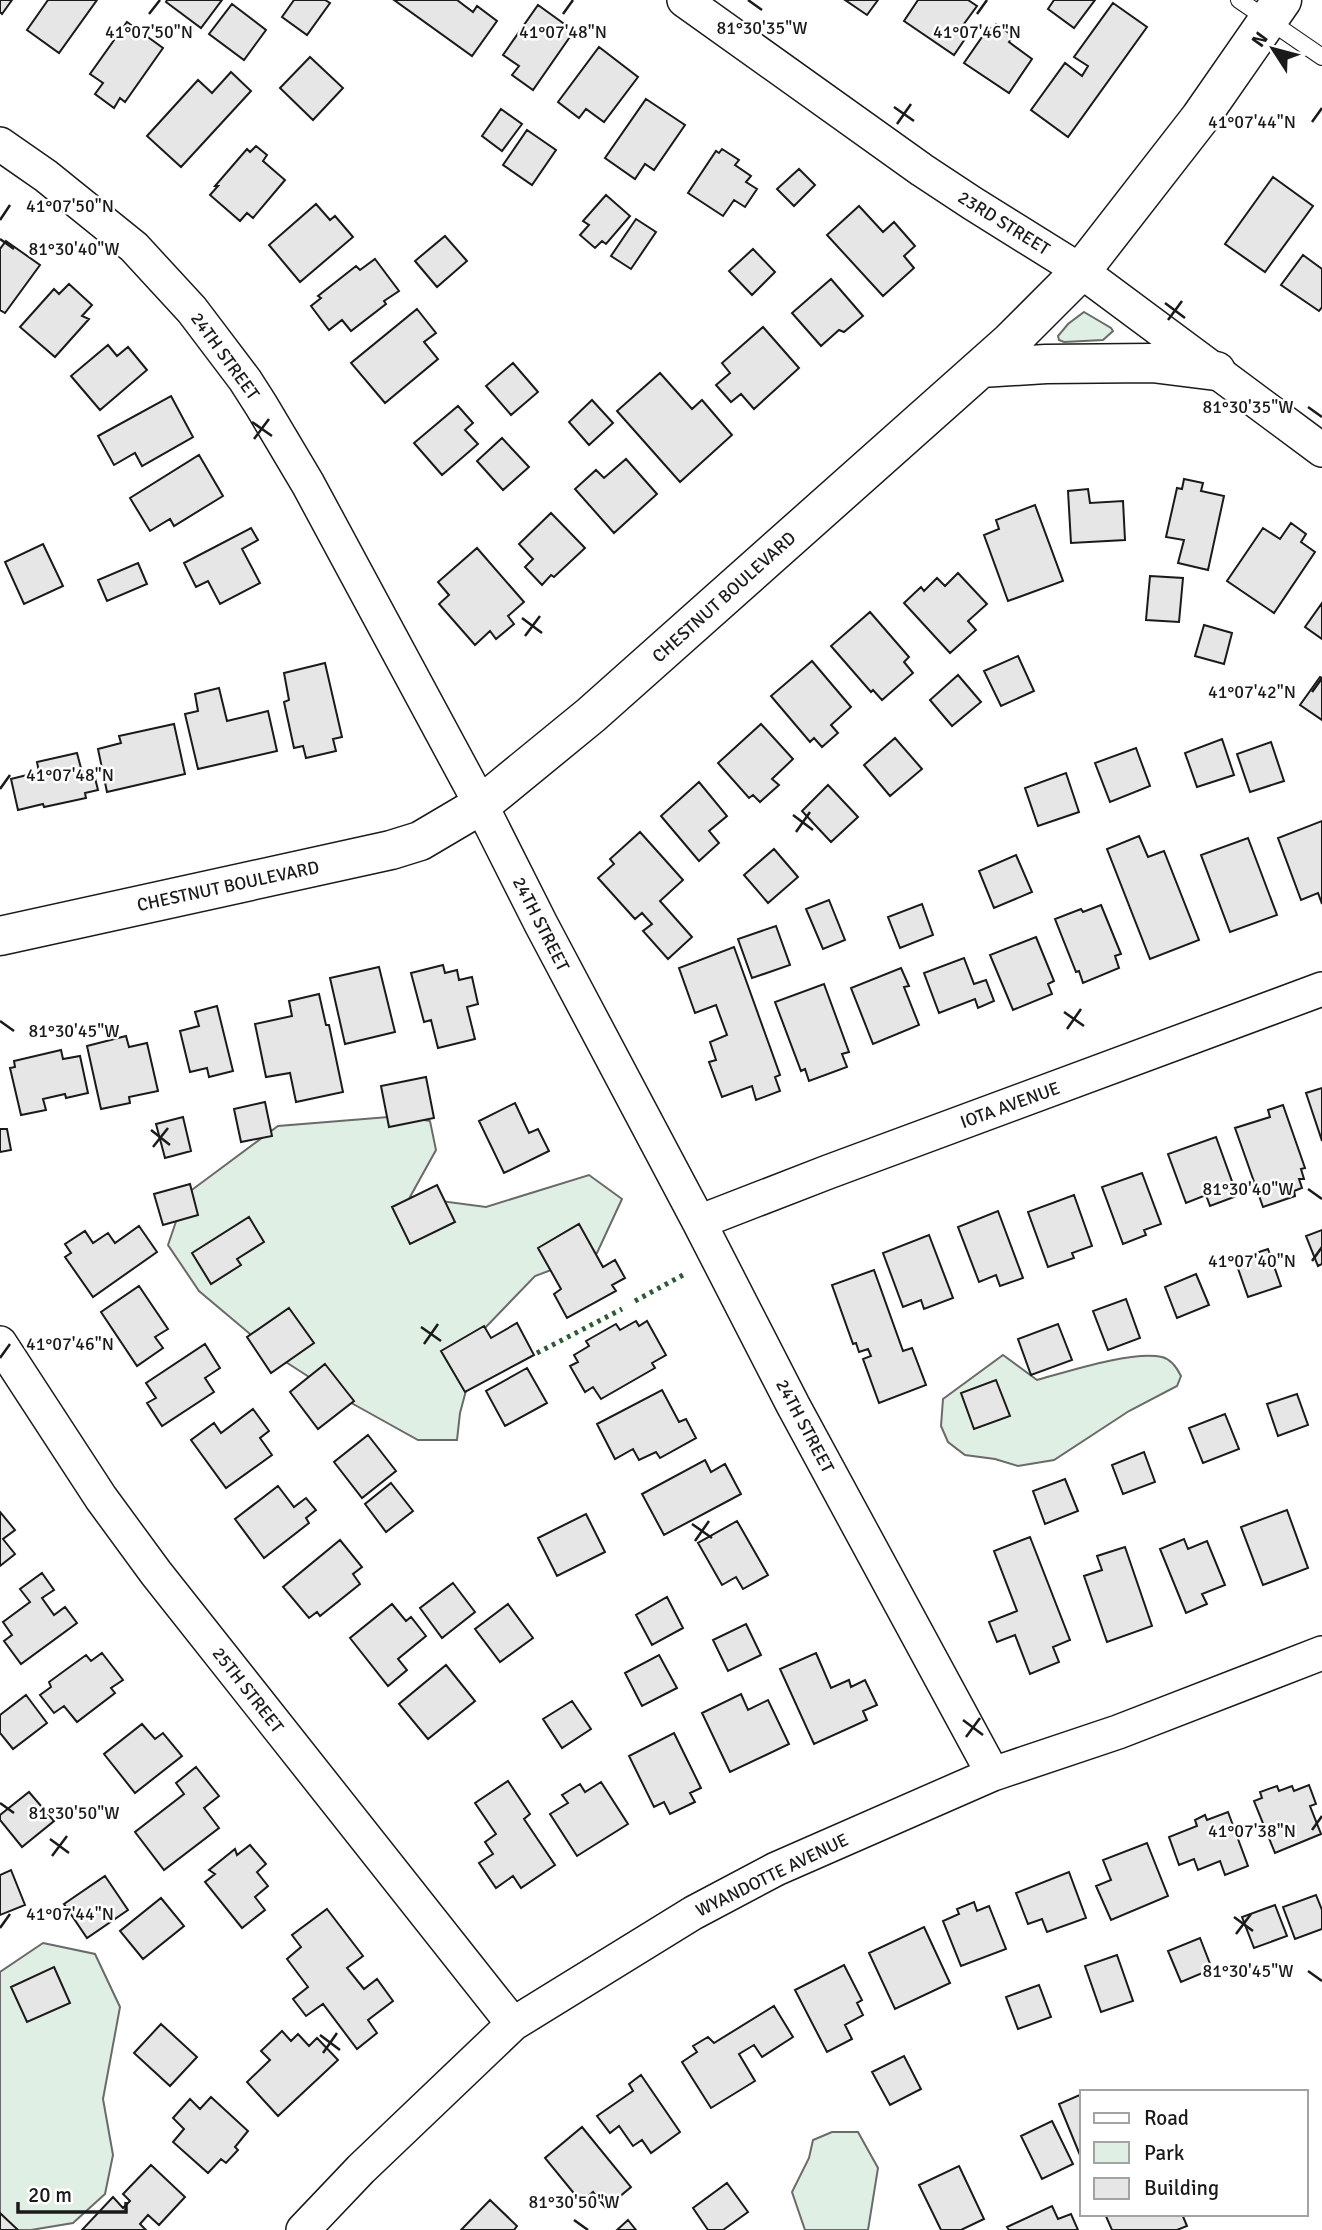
<svg xmlns="http://www.w3.org/2000/svg" width="1322" height="2230" font-family="Signika,sans-serif">
<style>
.green{fill:#e0efe3;stroke:#6a6a6a;stroke-width:2}
.building{fill:#e6e6e6;stroke:#1a1a1a;stroke-width:2}
.lines{fill:none;stroke-linecap:round;stroke-linejoin:round}
.service-casing{stroke:#1a1a1a;stroke-width:18}
.minor-casing{stroke:#1a1a1a;stroke-width:36}
.tertiary-casing{stroke:#1a1a1a;stroke-width:41}
.service{stroke:#fff;stroke-width:16}
.minor{stroke:#fff;stroke-width:33}
.tertiary{stroke:#fff;stroke-width:38}
.hedge{stroke:#2b5a34;stroke-width:5;stroke-dasharray:3.5 5;stroke-linecap:butt}
.ticks{fill:none;stroke:#1a1a1a;stroke-width:2.5}
.labels{text-anchor:middle;dominant-baseline:central;stroke-width:5;stroke-linejoin:round;paint-order:stroke}
.street-label{font-size:18px;fill:#1a1a1a;stroke:#fff}
.ticks-label{font-size:18px;text-anchor:middle;fill:#1a1a1a;stroke:#fff;stroke-width:5;stroke-linejoin:round;paint-order:stroke}
</style>
<rect width="100%" height="100%" fill="#fff"/>
<path class="green" d="M1084,312L1111,328L1113,331L1103,340L1064,342L1059,340L1058,336L1068,324Z
M401,1116L430,1121L436,1150L410,1197L486,1207L589,1175L622,1199L597,1253L535,1276L482,1331L460,1413L457,1440H418L337,1395L275,1355L199,1291L168,1245L185,1195L278,1126Z
M1003,1355L1037,1380C1066,1372 1134,1350 1162,1357C1171,1359 1177,1368 1181,1376L1177,1386L1129,1411L1054,1460L1018,1466L995,1459L965,1455L948,1442L941,1426L943,1399Z
M43,1943L95,1954L120,2007L103,2099L113,2155L105,2194L73,2223L31,2230H0V1972Z
M832,2132H858L878,2168L868,2230H805L792,2192L809,2158L813,2140Z"/>
<path class="building" d="M0,0H12L2,14L0,12Z
M48,0H97L59,53L27,30Z
M167,0H222L201,28L166,2Z
M294,0H325L330,3L307,35L282,17Z
M394,0H457L473,12L477,6L497,21L472,56Z
M845,0H878L867,15Z
M918,0H968L977,6L961,28L969,33L954,55L904,21Z
M1054,0H1095L1074,28L1048,9Z
M1113,3L1147,27L1068,137L1031,110L1065,63L1082,76L1088,66L1074,57Z
M232,4L266,30L244,60L209,34Z
M538,5L574,31L533,90L512,75L519,66L503,55Z
M127,22L163,48L125,102L120,98L114,108L95,94L103,83L90,74Z
M996,24L1013,36L1009,42L1032,59L1009,93L964,63L989,27L992,29Z
M599,47L638,77L604,122L586,109L579,118L558,102Z
M310,57L343,88L313,120L280,88Z
M231,72L251,91L181,167L147,136L198,80L212,93Z
M646,99L685,125L654,170L645,164L635,179L605,158Z
M501,109L522,124L502,151L482,136Z
M527,130L556,150L532,185L503,165Z
M256,146L267,155L263,161L285,180L253,218L247,213L240,221L210,195L218,186H215L247,149L250,152Z
M722,149L739,160L735,165L751,176L746,182L757,189L745,207L734,200L723,216L688,193L716,151L719,153Z
M799,169L815,185L794,206L777,189Z
M1273,177L1313,206L1265,272L1225,244Z
M606,195L630,216L606,244L602,241L595,248L580,235L589,225L583,221Z
M316,204L330,220L335,216L353,237L300,282L269,245Z
M859,206L883,232L894,222L915,246L904,256L914,268L883,296L827,235Z
M636,219L656,232L631,269L611,256Z
M445,236L467,261L437,287L415,261Z
M6,241L40,265L5,313L0,310V249Z
M753,249L775,272L752,295L729,271Z
M1303,255L1322,269V307L1319,311L1281,285Z
M375,259L399,291L384,301L386,304L351,331L342,320L329,330L311,306L321,298L318,296L356,266L360,270Z
M831,279L863,316L844,332L839,330L821,346L792,313Z
M69,284L92,305L82,316L89,319L55,357L20,327L54,289L59,294Z
M417,309L436,333L424,342L438,359L385,403L351,363Z
M763,327L799,368L754,409L741,394L731,402L716,385L730,373L722,363Z
M108,345L117,356L128,347L147,370L100,410L71,376Z
M513,363L538,392L511,415L486,386Z
M660,373L692,409L702,400L732,435L680,482L617,411Z
M171,396L193,437L142,466L135,453L114,465L98,436Z
M592,400L613,423L589,445L569,422Z
M458,406L473,423L465,430L478,444L442,475L414,443Z
M502,438L529,467L503,490L477,461Z
M199,455L223,496L174,526L170,519L150,531L130,498Z
M626,459L657,494L614,533L575,489L596,470L604,478Z
M1184,479L1203,483L1201,491L1224,496L1208,570L1178,563L1184,540L1166,537L1177,488L1182,489Z
M1088,489L1090,503L1123,501L1125,540L1071,543L1068,491Z
M1035,505L1063,581L1008,601L984,535L999,529L996,520Z
M551,513L585,548L554,577L551,575L542,585L525,567L533,559L519,544Z
M1291,523L1306,534L1301,542L1315,552L1274,613L1227,581L1263,528L1280,539Z
M251,528L258,540L242,549L260,583L220,604L208,581L196,587L184,563Z
M43,544L63,586L24,604L5,562Z
M477,548L524,602L508,616L514,624L496,639L490,631L475,645L439,604L449,595L438,582Z
M138,563L147,584L107,601L98,580Z
M958,573L987,604L968,621L976,630L950,653L904,603L921,587L924,591L937,578L945,586Z
M1150,576L1183,578L1179,622L1146,620Z
M1322,603V639L1305,627Z
M870,612L909,657L904,662L913,673L882,700L873,690L871,692L831,646Z
M1204,625L1232,633L1224,664L1195,656Z
M1018,656L1034,691L1001,706L984,671Z
M812,661L851,707L831,725L838,733L822,747L814,738L810,742L771,696Z
M325,663L342,737L333,739L336,751L306,758L303,746L294,748L284,702L289,700L284,673Z
M958,675L981,702L952,726L930,700Z
M1320,677L1322,678V720L1300,705Z
M219,688L227,721L268,711L277,751L198,769L185,714L198,711L195,694Z
M174,724L185,774L107,792L98,749L121,743L119,736Z
M761,724L793,759L772,779L779,785L760,802L753,795L749,798L718,763Z
M895,738L922,769L890,796L864,765Z
M1222,739L1234,775L1197,787L1185,753Z
M1271,742L1284,781L1250,792L1237,754Z
M1136,748L1150,786L1110,802L1095,763Z
M77,753L82,772L93,770L98,790L85,793L86,798L44,807L43,804L18,810L11,779L39,772L37,762Z
M1066,773L1079,812L1038,826L1025,788Z
M699,782L727,816L709,831L719,843L699,861L661,816Z
M828,785L858,817L831,842L802,811Z
M1322,821V904L1318,893L1301,900L1278,838Z
M640,832L683,880L660,901L692,937L668,959L643,931L652,924L642,913L635,919L598,878L614,864L610,859Z
M1139,836L1148,857L1164,851L1199,940L1150,959L1107,849Z
M1248,838L1277,915L1230,932L1201,855Z
M774,849L798,877L768,903L744,875Z
M1016,855L1032,892L994,908L979,871Z
M829,900L845,940L823,949L806,909Z
M922,904L933,935L900,948L888,917Z
M1101,905L1121,954L1115,956L1119,968L1083,983L1079,971L1076,972L1055,919L1081,909L1083,912Z
M776,926L790,965L752,978L738,939Z
M1036,937L1054,981L1048,984L1052,994L1013,1010L990,955Z
M734,947L780,1075L775,1077L780,1091L756,1100L752,1086L722,1097L709,1062L716,1060L710,1042L727,1035L716,1005L695,1013L679,968Z
M964,958L974,984L986,980L994,1001L978,1008L975,999L939,1013L924,973Z
M443,965L445,973L457,970L459,980L472,977L478,1004L467,1007L475,1039L438,1048L431,1020L424,1022L411,973Z
M379,967L395,1032L345,1044L330,978Z
M901,968L909,986L904,987L919,1025L873,1044L851,988Z
M824,984L849,1052L842,1054L847,1067L809,1081L805,1069L801,1071L775,1002Z
M319,994L326,1025H329L343,1092L296,1102L290,1073L266,1077L255,1024L292,1016L289,1001Z
M217,1006L233,1071L209,1077L207,1068L190,1072L180,1031L199,1026L195,1012Z
M126,1036L129,1047L147,1043L158,1091L129,1097L130,1103L101,1109L87,1046Z
M61,1050L63,1059L80,1056L88,1093L66,1098L65,1094L43,1099L46,1110L21,1115L10,1068L15,1067L14,1061Z
M426,1077L434,1118L389,1127L381,1086Z
M1322,1088V1141L1306,1093Z
M265,1102L272,1136L241,1142L234,1109Z
M515,1103L529,1133L538,1129L549,1151L504,1173L479,1121Z
M1283,1105L1305,1168L1301,1169L1304,1179H1299L1302,1188L1294,1191L1295,1196L1263,1207L1235,1128L1270,1117L1268,1110Z
M183,1117L191,1151L165,1158L156,1124Z
M0,1129H7L11,1150L0,1152Z
M1216,1137L1234,1187L1228,1189L1234,1197L1210,1206L1206,1195L1186,1203L1168,1154Z
M1142,1173L1161,1224L1144,1230L1146,1235L1123,1244L1102,1187Z
M190,1184L198,1215L163,1225L154,1194Z
M437,1185L455,1222L410,1244L392,1207Z
M1074,1195L1092,1246L1072,1253L1074,1258L1048,1267L1028,1212Z
M998,1211L1023,1278L1000,1286L996,1275L979,1282L958,1227Z
M249,1217L264,1242L237,1259L241,1265L211,1284L192,1253Z
M579,1224L603,1267L615,1260L625,1278L612,1285L616,1291L567,1318L554,1294L561,1289L538,1248Z
M139,1226L157,1252L93,1297L65,1257L71,1253L65,1244L85,1231L93,1243L108,1233L115,1243Z
M1322,1230V1264L1318,1266L1306,1236Z
M929,1235L953,1298L924,1309L921,1300L903,1307L883,1253Z
M1268,1249L1281,1286L1248,1297L1235,1260Z
M874,1270L903,1351L912,1348L926,1385L879,1403L863,1359L871,1356L868,1349L859,1352L856,1343L853,1344L832,1285Z
M1196,1274L1209,1305L1177,1318L1165,1287Z
M139,1286L168,1329L155,1337L163,1348L137,1366L101,1312Z
M1126,1299L1140,1338L1108,1350L1093,1311Z
M289,1308L314,1343L271,1373L247,1337Z
M636,1321L639,1326L647,1321L666,1355L652,1363L655,1368L601,1399L593,1387L585,1392L570,1366L578,1362L574,1355L589,1346L586,1341L616,1324L620,1330Z
M517,1323L534,1355L465,1392L441,1351L484,1326L491,1338Z
M1058,1324L1072,1360L1031,1375L1018,1339Z
M205,1344L220,1368L205,1378L214,1392L162,1426L147,1403L156,1398L146,1383Z
M325,1364L354,1401L318,1429L290,1392Z
M527,1368L547,1403L505,1426L486,1391Z
M996,1380L1010,1416L974,1429L961,1393Z
M662,1390L679,1422L686,1419L696,1438L660,1458L656,1452L639,1460L633,1449L615,1459L597,1424Z
M1297,1394L1308,1425L1278,1436L1267,1404Z
M253,1409L269,1431L260,1438L272,1455L226,1488L191,1440L214,1423L221,1433Z
M1225,1414L1239,1449L1203,1463L1189,1428Z
M368,1435L396,1471L362,1498L334,1462Z
M1144,1452L1155,1482L1123,1494L1112,1465Z
M705,1460L711,1472L725,1464L741,1494L664,1535L642,1494Z
M1065,1479L1078,1511L1045,1524L1033,1491Z
M391,1483L413,1511L386,1532L365,1504Z
M278,1486L294,1507L306,1498L316,1510L306,1518L309,1523L264,1558L235,1519Z
M1287,1510L1308,1568L1263,1585L1241,1527Z
M0,1512L15,1530L3,1539L15,1554L0,1566Z
M586,1514L605,1552L557,1576L538,1538Z
M737,1521L768,1575L743,1589L736,1577L722,1585L698,1543Z
M1030,1537L1070,1640L1053,1647L1059,1662L1030,1674L1015,1635L997,1642L989,1622L1017,1611L994,1551Z
M1184,1539L1188,1549L1207,1541L1225,1585L1202,1594L1207,1604L1186,1613L1160,1549Z
M340,1540L362,1567L353,1574L360,1584L320,1616L317,1612L309,1618L283,1587Z
M1125,1547L1152,1626L1107,1642L1084,1576L1102,1570L1097,1556Z
M42,1573L54,1590L42,1598L54,1615L65,1607L77,1623L21,1664L4,1641L12,1635L3,1622L30,1602L20,1589Z
M453,1583L475,1612L442,1638L420,1608Z
M667,1597L683,1628L652,1645L636,1615Z
M392,1604L406,1621L411,1617L426,1636L398,1659L407,1670L388,1686L350,1638Z
M508,1604L533,1638L500,1662L475,1629Z
M746,1624L761,1655L728,1671L713,1640Z
M102,1653L123,1680L111,1688L115,1693L77,1722L64,1706L54,1713L40,1695L51,1687L49,1682L86,1655L91,1661Z
M816,1653L831,1688L849,1680L851,1687L865,1680L877,1705L863,1711L867,1720L814,1744L780,1669Z
M659,1655L677,1688L642,1706L625,1673Z
M446,1665L475,1701L428,1739L399,1704Z
M741,1694L748,1710L768,1700L789,1744L730,1772L702,1713Z
M26,1695L47,1723L13,1749L0,1733V1715Z
M572,1701L591,1729L562,1748L543,1719Z
M142,1724L155,1739L163,1733L182,1756L135,1793L104,1754Z
M674,1733L701,1788L690,1793L695,1802L670,1814L664,1802L654,1807L629,1756Z
M196,1767L219,1796L204,1808L219,1828L164,1870L135,1832L184,1794L176,1783Z
M508,1781L530,1814L524,1819L555,1865L521,1888L513,1876L496,1888L479,1863L493,1854L485,1842L496,1834L475,1803Z
M601,1782L628,1824L577,1856L550,1814L568,1803L562,1795L580,1784L585,1792Z
M1309,1785L1316,1804L1310,1806L1321,1834L1275,1853L1254,1801L1262,1798L1260,1792L1277,1786L1279,1791L1292,1786L1294,1791Z
M29,1792L54,1821L22,1847L0,1820V1815Z
M1228,1812L1248,1866L1225,1875L1220,1861L1198,1870L1194,1859L1179,1865L1169,1837L1197,1826L1195,1820L1205,1815L1207,1820Z
M1147,1843L1168,1896L1111,1920L1096,1886L1111,1880L1103,1860Z
M250,1845L266,1864L257,1872L268,1886L255,1897L265,1910L242,1928L205,1882L215,1874L209,1870L235,1849L237,1855Z
M11,1870L25,1905L0,1915V1875Z
M1069,1872L1086,1918L1047,1932L1042,1919L1028,1924L1016,1893Z
M105,1876L128,1910L87,1938L64,1904Z
M1316,1895L1322,1910V1929L1295,1939L1283,1907Z
M161,1898L184,1926L143,1959L120,1931Z
M974,1902L977,1911L989,1906L1006,1949L961,1966L943,1921L959,1914L957,1909Z
M1275,1905L1287,1936L1254,1948L1242,1917Z
M327,1909L363,1956L347,1968L364,1989L377,1979L393,2001L368,2020L377,2033L357,2049L323,2004L306,2016L293,1999L308,1987L287,1959L301,1947L292,1935Z
M924,1927L950,1983L895,2009L869,1953Z
M1200,1938L1212,1969L1181,1982L1168,1951Z
M1117,1955L1133,2001L1101,2012L1085,1966Z
M844,1965L862,2000L857,2003L863,2015L845,2025L852,2039L827,2052L795,1990Z
M54,1967L70,2003L27,2022L11,1987Z
M1039,1985L1051,2017L1018,2029L1006,1997Z
M774,2006L793,2037L762,2057L754,2045L739,2054L755,2081L711,2108L682,2062L697,2052L693,2046L708,2037L714,2043Z
M161,2024L197,2057L170,2086L134,2053Z
M282,2031L291,2041L298,2034L309,2046L317,2038L338,2060L278,2116L247,2082L270,2060L261,2051Z
M904,2056L921,2089L890,2105L872,2072Z
M641,2075L680,2132L651,2153L642,2140L633,2146L619,2126L610,2133L597,2116L633,2091L629,2084Z
M1082,2094V2160L1059,2104Z
M211,2097L248,2131L235,2147L238,2150L226,2163L221,2159L208,2173L173,2142L184,2129L173,2118L190,2099L200,2109Z
M1052,2121L1073,2164L1042,2179L1021,2136Z
M582,2127L631,2187L606,2208L593,2192L581,2202L545,2158Z
M151,2165L185,2197L159,2225L148,2215L140,2224L146,2230H82L113,2197L123,2208L130,2201L123,2194Z
M959,2166L984,2219L961,2230H941L919,2185Z
M727,2183L748,2212L723,2230H708L693,2208Z
M490,2200L517,2226L514,2230H461Z
M1052,2206L1058,2219L1071,2214L1078,2230H1009L1007,2227Z
M0,2213L18,2230H0Z
M1105,2214H1182L1187,2226L1177,2230H1112Z
M628,2220L636,2230H617Z"/>
<g class="lines">
<g class="service-casing">
<path id="service" d="M1239,0L1322,57"/>
</g>
<g class="minor-casing">
<path id="minor" d="M684,0L922,170L972,203L1081,271L1322,450
M0,144L46,176L134,247L192,310L245,380L261,405L308,484L481,805L541,924L699,1222L793,1405L993,1774
M699,1222L828,1172L1322,989
M0,1343L101,1498L156,1573L513,2024
M303,2230L361,2169L513,2024L693,1913L776,1869L993,1774L1118,1732L1322,1653"/>
</g>
<g class="tertiary-casing">
<path id="tertiary" d="M981,368L1046,364L1152,363L1216,371
M0,936L391,850L420,841L481,805L591,715L1010,342L1081,271L1200,118L1282,0"/>
</g>
<use href="#service" class="service"/>
<use href="#minor" class="minor"/>
<use href="#tertiary" class="tertiary"/>
<path class="hedge" d="M635,1301L683,1275
M537,1353L622,1309"/>
</g>
<path class="ticks" d="M748,0L762,10M149,14L160,0M563,14L573,0M977,14L987,0M894,107L914,121M1312,122L1322,108M897,124L911,104M0,220L10,205M0,239L14,249M1165,303L1185,318M1168,320L1182,301M1308,407L1322,417M252,422L272,436M254,439L269,419M522,618L542,633M525,636L540,616M1312,692L1322,678M0,789L10,775M793,815L813,830M796,832L810,812M1064,1012L1084,1026M0,1021L14,1031M1067,1029L1081,1009M151,1130L170,1145M153,1147L168,1128M1308,1189L1322,1199M1312,1261L1322,1247M421,1327L441,1341M424,1344L438,1324M0,1358L10,1344M692,1524L712,1538M695,1541L709,1521M963,1720L983,1735M966,1737L980,1718M0,1803L14,1813M1312,1830L1322,1816M50,1839L69,1853M52,1856L67,1836M1234,1917L1253,1931M0,1928L10,1914M1236,1934L1251,1914M1308,1971L1322,1981M320,2035L340,2050M323,2053L337,2033M574,2220L588,2230"/>
<g class="labels">
<g class="street-label">
<text transform="translate(1004 223) rotate(32)">23RD STREET</text>
<text transform="translate(225 356) rotate(54)">24TH STREET</text>
<text transform="translate(724 597) rotate(-42)">CHESTNUT BOULEVARD</text>
<text transform="translate(228 886) rotate(-12)">CHESTNUT BOULEVARD</text>
<text transform="translate(541 924) rotate(63)">24TH STREET</text>
<text transform="translate(1010 1105) rotate(-20)">IOTA AVENUE</text>
<text transform="translate(805 1426) rotate(62)">24TH STREET</text>
<text transform="translate(248 1690) rotate(52)">25TH STREET</text>
<text transform="translate(772 1875) rotate(-26)">WYANDOTTE AVENUE</text>
</g>
</g>
<g class="ticks-label">
<text x="762" y="34">81°30'35"W</text>
<text x="149" y="38">41°07'50"N</text>
<text x="563" y="38">41°07'48"N</text>
<text x="977" y="38">41°07'46"N</text>
<text x="1252" y="128">41°07'44"N</text>
<text x="70" y="212">41°07'50"N</text>
<text x="74" y="255">81°30'40"W</text>
<text x="1248" y="413">81°30'35"W</text>
<text x="1252" y="698">41°07'42"N</text>
<text x="70" y="781">41°07'48"N</text>
<text x="74" y="1037">81°30'45"W</text>
<text x="1248" y="1195">81°30'40"W</text>
<text x="1252" y="1267">41°07'40"N</text>
<text x="70" y="1350">41°07'46"N</text>
<text x="74" y="1819">81°30'50"W</text>
<text x="1252" y="1837">41°07'38"N</text>
<text x="70" y="1920">41°07'44"N</text>
<text x="1248" y="1977">81°30'45"W</text>
<text x="574" y="2208">81°30'50"W</text>
</g>
<rect x="1080" y="2090" width="228" height="126" fill="#ffffff" stroke="#a3a3a3" stroke-width="2"/>
<rect x="1094" y="2113" width="35" height="10" fill="#ffffff" stroke="#a3a3a3" stroke-width="2"/>
<text x="1144" y="2125" font-size="21" fill="#1a1a1a">Road</text>
<rect x="1094" y="2142" width="35" height="21" fill="#e0efe3" stroke="#a3a3a3" stroke-width="2"/>
<text x="1144" y="2160" font-size="21" fill="#1a1a1a">Park</text>
<rect x="1094" y="2178" width="35" height="21" fill="#e6e6e6" stroke="#a3a3a3" stroke-width="2"/>
<text x="1144" y="2195" font-size="21" fill="#1a1a1a">Building</text>
<g transform="translate(1273 49) rotate(306)" stroke="#ffffff" stroke-width="5" paint-order="stroke">
<path d="M0-5L12 26L0 18L-12 26Z" fill="#1a1a1a"/>
<text y="-10" font-size="19" font-weight="bold" text-anchor="middle" fill="#1a1a1a">N</text>
</g>
<path d="M18 2202v10h108v-10" fill="none" stroke="#1a1a1a" stroke-width="3.5"/>
<text x="28" y="2202" font-size="21" fill="#1a1a1a" stroke="#ffffff" stroke-width="5" paint-order="stroke">20 m</text>
</svg>
